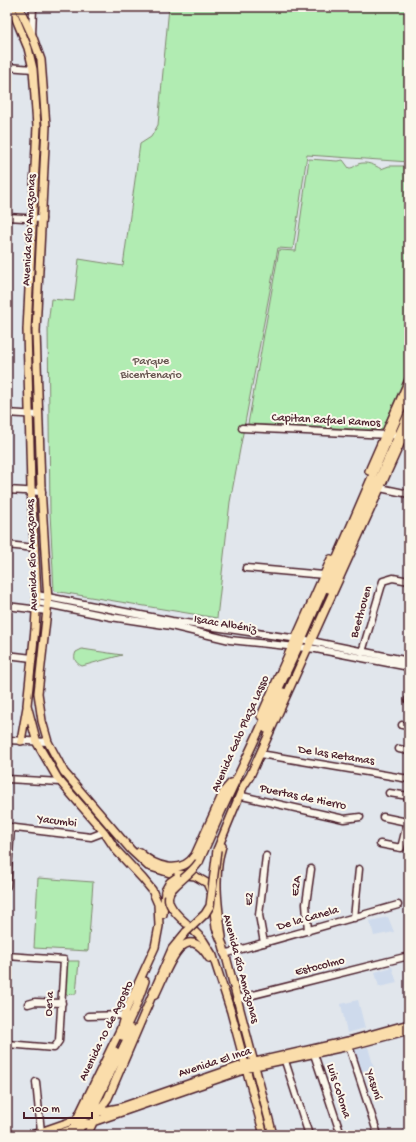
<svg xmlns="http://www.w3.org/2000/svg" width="416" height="1142" font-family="'Gochi Hand',sans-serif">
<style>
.built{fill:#cedaec}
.green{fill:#b1ecb2;stroke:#7e866e}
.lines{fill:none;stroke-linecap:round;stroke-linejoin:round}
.minor-casing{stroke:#4a1f2b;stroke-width:9}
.major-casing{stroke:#4a1f2b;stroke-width:10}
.minor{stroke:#fbf7ec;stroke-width:6}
.major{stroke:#faddab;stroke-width:7}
.major-bridge-casing{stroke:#4a1f2b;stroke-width:10;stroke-linecap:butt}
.major-bridge{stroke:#faddab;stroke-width:7}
.labels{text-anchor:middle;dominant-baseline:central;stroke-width:4;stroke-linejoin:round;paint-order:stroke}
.street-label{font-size:12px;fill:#4a1f2b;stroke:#fbf7ec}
.park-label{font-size:12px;fill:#64524d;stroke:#fbf7ec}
</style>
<rect width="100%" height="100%" fill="#e1e6ec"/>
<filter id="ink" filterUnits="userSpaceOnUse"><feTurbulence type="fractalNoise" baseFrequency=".025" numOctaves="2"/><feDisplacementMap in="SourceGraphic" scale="8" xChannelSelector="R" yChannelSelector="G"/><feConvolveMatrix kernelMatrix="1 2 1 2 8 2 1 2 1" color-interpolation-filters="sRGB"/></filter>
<g filter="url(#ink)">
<path class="built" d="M388,917L394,932L374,936L370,921Z
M392,967L397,983L379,987L375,972Z
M358,1000L365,1028L347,1033L341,1004Z
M368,1047L374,1068L362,1071L355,1050Z"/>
<path class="green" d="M169,7H409V162L307,155L293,249L278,248L230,502L217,618L54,591L50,513L48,325L51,299L74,301L79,259L123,266L140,144L151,137L158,125Z
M309,159L337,161L343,160L349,168C354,168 354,166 358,164C366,161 375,165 381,169L389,166H409V368L382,430L248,424L279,250L296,251Z
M82,649L122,655L82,666C75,663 73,658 76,652Z
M38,878L93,882L88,951L34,948Z
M65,961H79L76,994L63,995Z"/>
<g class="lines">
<g class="minor-casing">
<path id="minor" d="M32,35L33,7
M7,67L33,69
M7,217L42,219
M7,413L38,415
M242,428L409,436
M380,488L409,494
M7,490L42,492
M7,545L35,548
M246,568L324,575
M37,595L172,621L306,640L409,661
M37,602L111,617L171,626L230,640L316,649L409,667
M7,606L47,611
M362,652L383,581L393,578L409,581
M7,655L32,658
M408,700H409
M402,725L409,726
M7,740L48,742
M399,749L409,751
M260,754L409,779
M7,779L61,782
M389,793L409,796
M242,796L344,819L360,817
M383,817L407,822
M7,827L91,837L104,832
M380,844L401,848L409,816
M7,886L11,827
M354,918L359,869
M308,931L306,904L311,869
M264,943L259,915L266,856
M224,954L398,905
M7,956L64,960L59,1041L54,1048L7,1044
M237,999L409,956
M28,1004L35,1002L62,1003
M88,1016L125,1015
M348,1043L378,1135
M314,1054L341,1135
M285,1061L309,1135
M36,1082L41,1132"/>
</g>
<g class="major-casing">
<path id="major" d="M11,7L28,48L33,69L37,126L27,330L31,487L37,595L35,629L27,705L37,743L58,779L104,832L116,850L143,879L152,890L158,904L159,926L155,947L126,1010L120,1031
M19,7L32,35L41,60L46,126L36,331L41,487L48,601L38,693L42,721L48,742L64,772L131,850L148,866L170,873L195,876L207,883L212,894L216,928L223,945L273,1135
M369,471L409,380
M329,589L409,412
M261,716L331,559
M266,729L283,692
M21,741L27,707
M217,850L243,787L250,776L409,424
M139,852C155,867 181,876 195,855L224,791L231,783
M199,862L222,810L302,639L409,391
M163,914L165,891
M187,924L203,940L213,956L231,1012L264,1135
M222,937C218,907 213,875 222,846
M155,995C166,974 183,915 209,958
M122,1036L136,1006L145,981
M90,1115L132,1029
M75,1123L121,1028
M32,1135L98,1112L119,1108L246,1064L348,1041L409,1024
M55,1135L255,1066L349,1046L409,1030
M77,1135L115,1051
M87,1135L98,1112L108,1098L172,949L186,932"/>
</g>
<use href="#minor" class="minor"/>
<use href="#major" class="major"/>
<g class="major-bridge-casing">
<path id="major-bridge" d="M165,891L170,882L177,877
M186,923C148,890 181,888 199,862
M186,932L205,914L210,906L217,850"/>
</g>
<use href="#major-bridge" class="major-bridge"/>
</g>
</g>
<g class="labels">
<g class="street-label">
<text transform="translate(30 230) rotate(-87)">Avenida Río Amazonas</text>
<text transform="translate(326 421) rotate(3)">Capitan Rafael Ramos</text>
<text transform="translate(33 555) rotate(-92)">Avenida Río Amazonas</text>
<text transform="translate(362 612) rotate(-74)">Beethoven</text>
<text transform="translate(225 625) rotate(10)">Isaac Albéniz</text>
<text transform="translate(241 734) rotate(-66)">Avenida Galo Plaza Lasso</text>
<text transform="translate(336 756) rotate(9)">De las Retamas</text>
<text transform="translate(303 798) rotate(12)">Puertas de Hierro</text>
<text transform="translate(57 822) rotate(7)">Yacumbi</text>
<text transform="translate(297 886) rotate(-82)">E2A</text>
<text transform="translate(250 899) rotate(-84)">E2</text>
<text transform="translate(308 919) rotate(-16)">De la Canela</text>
<text transform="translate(320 967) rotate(-14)">Estocolmo</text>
<text transform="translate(240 969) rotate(75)">Avenida Río Amazonas</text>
<text transform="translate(50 1004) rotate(-86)">Oe1a</text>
<text transform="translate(107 1031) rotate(-64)">Avenida 10 de Agosto</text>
<text transform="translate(215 1063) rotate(-18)">Avenida El Inca</text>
<text transform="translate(373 1085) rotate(72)">Yasuní</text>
<text transform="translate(338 1091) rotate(72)">Luis Coloma</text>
</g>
<g class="park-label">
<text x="151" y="362">Parque<tspan x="151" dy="14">Bicentenario</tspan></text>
</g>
</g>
<rect width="416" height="1142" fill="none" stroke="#fbf7ec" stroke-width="24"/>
<rect x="12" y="12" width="392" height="1118" fill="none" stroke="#4a1f2b" stroke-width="1.5" filter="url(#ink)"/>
<path d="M24 1112v6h68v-6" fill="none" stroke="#4a1f2b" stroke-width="2"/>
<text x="30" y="1112" font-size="12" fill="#4a1f2b" stroke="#fbf7ec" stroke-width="3" paint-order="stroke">100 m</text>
</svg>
